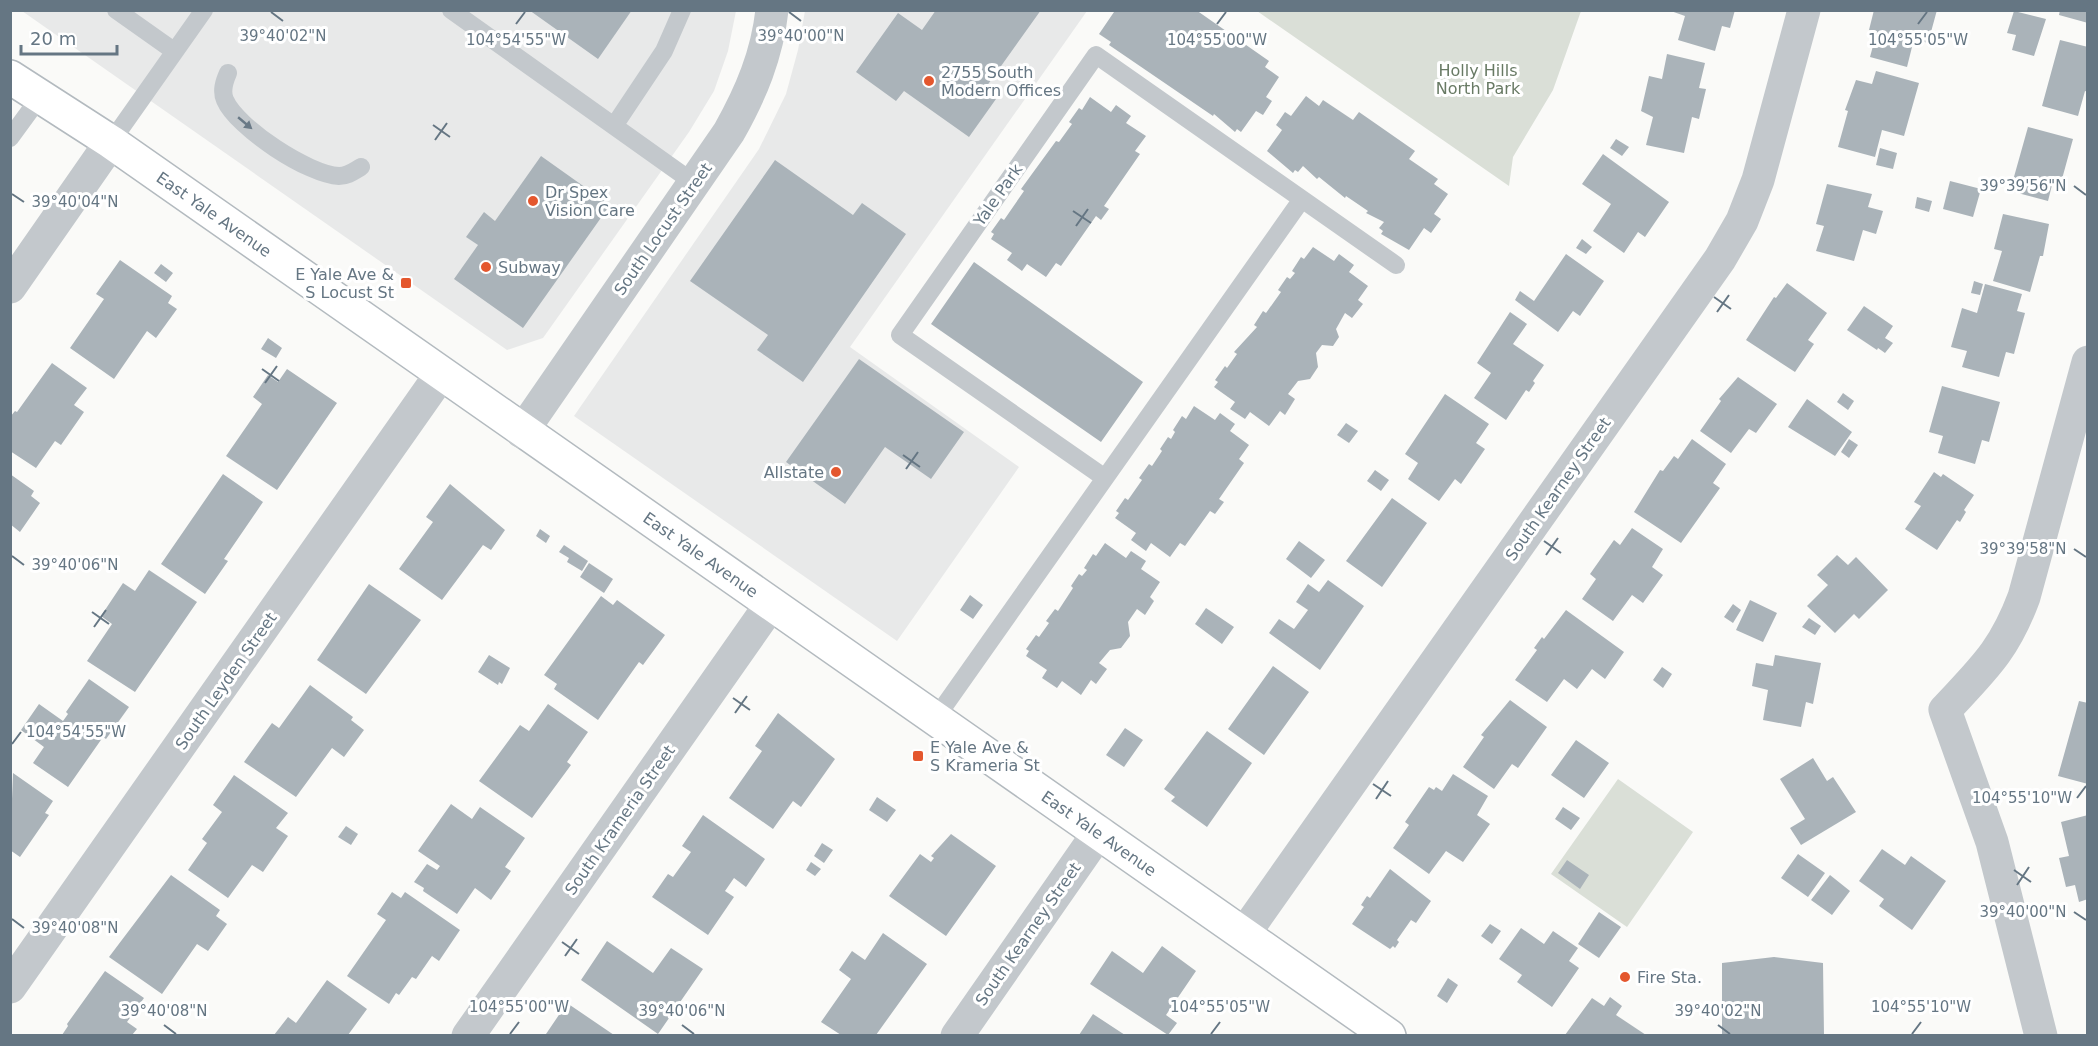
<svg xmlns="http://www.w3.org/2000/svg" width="2098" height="1046" font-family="'DejaVu Sans',sans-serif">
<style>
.built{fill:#e8e9e9}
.green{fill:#dadfd7}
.building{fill:#aab3b9}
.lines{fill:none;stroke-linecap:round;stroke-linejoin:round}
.secondary-casing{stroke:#b3babf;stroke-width:36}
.service{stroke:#c3c8cc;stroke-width:18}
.minor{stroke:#c3c8cc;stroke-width:33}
.secondary{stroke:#fff;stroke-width:33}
.oneway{fill:#6a7a87}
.ticks{fill:none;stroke:#657683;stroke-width:2}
.poi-dot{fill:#e4572e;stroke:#fff;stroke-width:2}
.labels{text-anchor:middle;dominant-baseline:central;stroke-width:6;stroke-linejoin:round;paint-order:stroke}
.park-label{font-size:16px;fill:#687a64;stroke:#fff}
.poi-label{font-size:16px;fill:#657683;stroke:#fff;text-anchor:start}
.street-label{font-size:16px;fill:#657683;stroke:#fff}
.ticks-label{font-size:15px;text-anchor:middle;fill:#657683;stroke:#fff;stroke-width:6;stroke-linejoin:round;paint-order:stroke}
</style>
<rect width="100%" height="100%" fill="#fafaf8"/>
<path class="built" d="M22,11H736L728,51L714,91L689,132L543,338L507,350Z
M805,11H1087L850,347L1019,467L897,641L574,416L759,149L786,94L798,50Z"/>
<path class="green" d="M1257,11H1581L1553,90L1513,157L1509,186Z
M1618,779L1693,832L1627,927L1551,874Z"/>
<path class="building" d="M529,10H632L598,59Z
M936,10H1041L984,90L996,99L969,137L904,91L896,101L856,72L898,13L922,30Z
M1111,10H1196L1269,61L1265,67L1279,77L1266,97L1272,101L1263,115L1256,111L1241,132L1237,129L1235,132L1214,114L1213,116L1109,45L1111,42L1099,34L1114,12Z
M1668,10H1735L1730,28L1722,26L1715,51L1678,40L1685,16Z
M1874,10H1937L1928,43L1914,39L1907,67L1870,57L1877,31L1869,30Z
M2060,10H2088V23L2059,15Z
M2014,11L2046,19L2034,56L2012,50L2016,35L2007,33Z
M2060,40L2088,47V92L2085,91L2078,116L2042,106Z
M1667,54L1705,63L1699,88L1706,89L1699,119L1692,117L1684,153L1646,145L1653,117L1641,111L1649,76L1662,79Z
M1876,71L1919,83L1904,136L1882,130L1875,157L1838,147L1848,111L1845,110L1856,80L1872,84Z
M1306,96L1319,106L1323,100L1353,120L1359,112L1415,151L1409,159L1438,179L1434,184L1448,194L1434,214L1441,219L1431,233L1424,228L1409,250L1381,234L1383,231L1379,228L1384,222L1366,213L1368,211L1346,196L1345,198L1319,177L1317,179L1303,166L1298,172L1295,170L1293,173L1267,151L1282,130L1276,125L1285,112L1291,116Z
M1090,97L1111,112L1116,105L1131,116L1126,123L1146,136L1135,151L1140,154L1104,206L1109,209L1101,220L1096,216L1061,266L1056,263L1046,277L1027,264L1022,271L1007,260L1012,253L991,239L994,234L991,232L1001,218L1004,220L1024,191L1021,189L1056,141L1059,142L1072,124L1069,122L1079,108L1082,110Z
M2028,127L2073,139L2062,179L2054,177L2048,201L2010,191Z
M1616,139L1629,147L1622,156L1610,148Z
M1880,148L1897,153L1893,169L1876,165Z
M1603,154L1669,202L1645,237L1638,232L1624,253L1593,231L1611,204L1582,184Z
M541,156L610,205L523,328L454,279L478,245L466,237L484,212L495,221Z
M775,160L853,215L862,203L906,234L803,382L757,350L768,335L690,281Z
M1950,181L1981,189L1973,217L1943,209Z
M1827,184L1872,194L1868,207L1883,211L1876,234L1863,230L1854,261L1816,251L1824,226L1816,224Z
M1917,197L1932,201L1929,212L1915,208Z
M2003,214L2049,224L2043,256H2040L2030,292L1993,281L2002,251L1994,249Z
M1582,239L1592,247L1586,254L1576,248Z
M1313,247L1334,261L1339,254L1354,265L1349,272L1368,286L1358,300L1363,304L1352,318L1345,313L1336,329L1339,337L1333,346L1322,345L1316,353L1318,367L1310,379L1298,381L1288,394L1295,399L1285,415L1280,411L1269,426L1250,412L1245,419L1230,409L1235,402L1214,387L1218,382L1215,380L1225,366L1227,368L1237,354L1234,352L1257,327L1254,325L1263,311L1266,313L1281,292L1278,290L1287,277L1290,279L1295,273L1292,271L1301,257L1304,259Z
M1566,254L1604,281L1580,316L1573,311L1558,332L1515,300L1520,291L1534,301Z
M120,260L172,296L168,303L177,309L156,338L147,331L114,379L70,348L104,299L96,294Z
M974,262L1143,382L1101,442L931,324Z
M161,264L173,273L166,282L154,273Z
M1974,281L1983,284L1980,295L1971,293Z
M1787,283L1827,313L1808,340L1814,344L1795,372L1746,340L1774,297L1776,298Z
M1985,284L2022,294L2017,311L2025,313L2014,354L2006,352L1999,377L1962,367L1967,351L1951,347L1962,308L1977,313Z
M1864,306L1893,326L1885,338L1893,343L1885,353L1878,348L1877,350L1847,330Z
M1510,312L1527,324L1513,344L1544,365L1533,381L1535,383L1529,392L1526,390L1506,420L1474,398L1491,373L1477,363Z
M268,338L282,348L276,358L261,349Z
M859,359L964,432L931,479L885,447L845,504L786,462Z
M52,363L87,388L74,405L84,412L61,445L55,441L36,468L10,451V417L15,411L17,412Z
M287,369L337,403L277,490L226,456L262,404L253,397L268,375L278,382Z
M1738,377L1777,404L1756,433L1749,429L1731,453L1700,431L1721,401L1719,399Z
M1942,386L2000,402L1989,442L1982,440L1975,464L1938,453L1943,436L1929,432Z
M1843,393L1854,401L1848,410L1837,402Z
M1445,394L1489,424L1476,443L1485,449L1461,484L1455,479L1439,501L1408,479L1418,463L1405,454Z
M1807,399L1852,432L1835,456L1788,427Z
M1194,406L1215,420L1220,413L1235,424L1230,431L1249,445L1239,459L1244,463L1219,499L1224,502L1215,514L1210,511L1185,546L1180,543L1170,557L1151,543L1146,551L1131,540L1136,533L1115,518L1119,513L1116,511L1125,498L1128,500L1142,480L1139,478L1149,464L1152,466L1162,451L1160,449L1168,437L1171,439L1175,432L1173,430L1182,416L1186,419Z
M1346,423L1358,431L1349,443L1337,435Z
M1692,439L1726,464L1713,483L1720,488L1681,543L1634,512L1660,470L1663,471L1674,456L1678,459Z
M1849,439L1858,445L1849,458L1841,452Z
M1375,470L1389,480L1381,491L1367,481Z
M1934,472L1941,477L1943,474L1974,495L1964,510L1966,512L1960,522L1957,520L1937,550L1905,529L1921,506L1914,502Z
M10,474L34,491L31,496L40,503L20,532L10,524Z
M223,474L263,502L224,559L228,561L205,594L161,564Z
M450,484L505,530L491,550L483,545L442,600L399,569L433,522L426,517Z
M1392,498L1427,523L1382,587L1346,561Z
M1632,528L1663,549L1652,567L1663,575L1643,603L1632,595L1613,621L1582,599L1596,579L1590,574L1614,540L1620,545Z
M540,529L550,536L546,543L536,536Z
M1299,541L1325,560L1311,578L1286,559Z
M1105,543L1126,558L1131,551L1146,561L1141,569L1160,582L1150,597L1154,601L1145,615L1137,609L1128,622L1130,636L1121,648L1110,650L1099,663L1107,669L1096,684L1091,680L1081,695L1062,681L1057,688L1042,678L1047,670L1026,656L1029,651L1026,649L1036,635L1039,637L1049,623L1046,621L1055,609L1058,611L1073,588L1071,586L1079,574L1082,576L1087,570L1084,568L1093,554L1096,556Z
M564,545L588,561L582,571L567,562L569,558L559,552Z
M1837,555L1848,565L1856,557L1888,590L1859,619L1854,614L1835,633L1807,606L1828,585L1817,575Z
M589,563L613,579L604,593L580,577Z
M149,570L197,602L135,692L87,661L112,624L101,616L123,583L135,591Z
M1328,580L1364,606L1320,670L1269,633L1279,619L1294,629L1308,610L1296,602L1308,584L1319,592Z
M369,584L421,620L366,694L317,660Z
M970,595L983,605L973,619L960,610Z
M601,596L613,605L617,600L665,635L643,665L639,662L598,720L554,689L557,684L544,675Z
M1750,600L1777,613L1763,642L1736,630Z
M1733,604L1741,610L1733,623L1724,617Z
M1206,608L1234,627L1222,644L1195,624Z
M1566,610L1624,652L1605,679L1592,669L1577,689L1564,679L1547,702L1515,680L1537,650L1534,648L1542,637L1544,639Z
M1809,618L1821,626L1815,635L1802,627Z
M489,655L510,668L502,684L499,682L498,685L478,672Z
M1775,655L1821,663L1813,704L1806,702L1801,727L1763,720L1768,690L1752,686L1756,663L1773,666Z
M1273,666L1309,692L1264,755L1228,729Z
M1662,667L1672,674L1663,688L1653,680Z
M89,679L129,707L106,739L103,737L68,787L33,763L44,747L21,730L39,704L63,721L68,714L66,712Z
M310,685L353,717L351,720L364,730L344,757L332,748L296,797L244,762L272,723L279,728Z
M1510,700L1547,727L1518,768L1512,764L1494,789L1463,767L1484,737L1481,735Z
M2079,701L2088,703V784L2058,776Z
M548,704L588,732L567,762L571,765L532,818L479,781L520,725L529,731Z
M778,713L835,759L801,807L793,801L773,829L729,798L762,751L755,746Z
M1125,728L1143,740L1124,767L1106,755Z
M1207,731L1252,763L1207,827L1171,801L1175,797L1164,789Z
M1576,740L1609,763L1584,798L1551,775Z
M1813,758L1827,781L1833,777L1856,812L1801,845L1790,828L1805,819L1780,779Z
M13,773L53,801L45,813L49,815L20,857L10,850Z
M1453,774L1488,796L1477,815L1490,824L1463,862L1446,851L1429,874L1393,848L1409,825L1405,822L1429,787L1434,790L1436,787L1442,791Z
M234,775L288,813L276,828L288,836L263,872L252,865L228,898L188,870L207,843L202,839L222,812L213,805Z
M877,797L896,810L887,822L869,810Z
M451,804L472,819L480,807L525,838L505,867L511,871L491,900L475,888L457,914L423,891L424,888L414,882L427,864L437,870L440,866L418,851Z
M1563,807L1580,818L1571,830L1555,819Z
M703,815L765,859L746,887L734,878L725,891L734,897L708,935L652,897L668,874L673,877L691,852L682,846Z
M2088,815V899L2079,902L2075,885L2066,887L2059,858L2069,856L2061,822Z
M346,826L358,834L351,845L338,837Z
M951,834L996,866L946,936L889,896L920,854L931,862L934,858L931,856Z
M822,843L833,850L824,863L814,856Z
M1882,849L1905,865L1911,856L1946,881L1912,930L1879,906L1884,899L1859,881Z
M1798,854L1825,873L1808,897L1781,878Z
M1567,860L1589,875L1580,889L1558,873Z
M811,862L821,869L815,876L806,870Z
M1390,869L1431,901L1416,923L1411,920L1397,940L1399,942L1395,948L1393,946L1390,949L1352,924L1364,907L1361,905L1367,896L1370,898Z
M171,875L220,910L216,916L227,924L208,951L197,944L162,994L109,957Z
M1830,875L1850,891L1832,915L1811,900Z
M392,892L401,898L405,892L460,930L439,961L432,956L416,979L412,977L399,995L396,993L389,1004L347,976L386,920L377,914Z
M1599,912L1621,927L1599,958L1578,944Z
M1490,924L1501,931L1492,944L1481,936Z
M1521,928L1544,944L1553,931L1578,948L1569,961L1579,968L1552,1007L1517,982L1522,975L1499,959Z
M883,933L927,964L876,1035H841L821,1022L851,979L839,970L852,951L865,960Z
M607,941L653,973L671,948L703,969L658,1034L581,980Z
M1162,946L1196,971L1166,1015L1177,1023L1168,1035L1090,984L1112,951L1143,973Z
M1774,957L1823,963L1824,1035H1722V963Z
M105,971L144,998L127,1022L137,1029L132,1035H62L68,1026L67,1024Z
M1448,978L1458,985L1447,1003L1437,996Z
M327,980L367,1009L348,1035H274L288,1017L296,1023Z
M1610,997L1622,1006L1616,1015L1646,1035H1565L1592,998L1604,1006Z
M567,1003L614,1035H548L546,1034Z
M1093,1014L1125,1035H1079Z"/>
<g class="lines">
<g class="secondary-casing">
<g id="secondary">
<path id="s1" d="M10,77L111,142L1389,1036"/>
</g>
</g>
<path class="service" d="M116,10L174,51
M451,10L694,183
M228,73C224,82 221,91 225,100C237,128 309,175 339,176C348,176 354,171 361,167
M614,126L664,51L682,10
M10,138L40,97
M111,142L204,10
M1105,478L900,335L1096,55L1396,265
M935,719L1302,199"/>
<path class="minor" d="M10,287L111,142
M522,432L729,132C751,93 767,55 772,10
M1244,934L1720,259L1742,221L1758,180L1804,10
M10,987L441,374
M468,1036L771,604
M957,1036L1099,832
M2041,1036L1992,842L1945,710C1983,669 2004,651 2024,597L2088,362"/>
<use href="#secondary" class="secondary"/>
</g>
<defs><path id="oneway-solid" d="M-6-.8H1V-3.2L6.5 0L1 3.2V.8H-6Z" transform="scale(1.5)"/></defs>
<use class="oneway" href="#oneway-solid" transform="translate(245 123) rotate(40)"/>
<path class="ticks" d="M271,12L283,21M789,12L801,21M516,24L525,12M1217,24L1226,12M1918,24L1927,12M433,125L450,137M435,140L447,123M2074,186L2086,195M12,194L24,202M1073,211L1091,223M1076,226L1088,209M1714,297L1731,309M1717,312L1729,295M262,369L279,381M265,383L277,366M903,455L920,467M906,469L918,452M1544,541L1561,553M2074,549L2086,557M1546,555L1558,538M12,556L24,565M92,612L109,624M94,627L106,610M733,698L750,710M735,713L747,696M12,744L21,732M1373,784L1391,796M2077,798L2086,786M1376,799L1388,781M2014,870L2031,882M2017,885L2029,867M2074,912L2086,920M12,919L24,928M562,942L579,954M565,956L577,939M164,1025L176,1034M682,1025L694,1034M1718,1025L1730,1034M510,1034L519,1022M1211,1034L1220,1022M1912,1034L1921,1022"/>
<g class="poi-dot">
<circle cx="929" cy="81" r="6"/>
<circle cx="533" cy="201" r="6"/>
<circle cx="486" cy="267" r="6"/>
<rect x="400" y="277" width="12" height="12" rx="3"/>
<circle cx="836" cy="472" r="6"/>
<rect x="912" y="750" width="12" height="12" rx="3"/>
<circle cx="1625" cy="977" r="6"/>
</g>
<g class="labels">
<g class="park-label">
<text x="1478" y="70">Holly Hills<tspan x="1478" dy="18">North Park</tspan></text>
</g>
<g class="poi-label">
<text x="941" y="72">2755 South<tspan x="941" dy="18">Modern Offices</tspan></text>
<text x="545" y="192">Dr Spex<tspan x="545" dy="18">Vision Care</tspan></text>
<text x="498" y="267">Subway</text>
<text x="394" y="274" text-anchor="end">E Yale Ave &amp;<tspan x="394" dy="18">S Locust St</tspan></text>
<text x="824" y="472" text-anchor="end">Allstate</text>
<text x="930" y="747">E Yale Ave &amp;<tspan x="930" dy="18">S Krameria St</tspan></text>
<text x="1637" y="977">Fire Sta.</text>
</g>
<g class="street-label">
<text transform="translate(998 195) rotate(-55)">Yale Park</text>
<text stroke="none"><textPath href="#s1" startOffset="246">East Yale Avenue</textPath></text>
<text transform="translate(663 229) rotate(-55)">South Locust Street</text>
<text transform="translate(1558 489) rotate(-55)">South Kearney Street</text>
<text stroke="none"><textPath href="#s1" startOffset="840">East Yale Avenue</textPath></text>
<text transform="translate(226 681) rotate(-55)">South Leyden Street</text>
<text transform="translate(620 820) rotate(-55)">South Krameria Street</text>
<text stroke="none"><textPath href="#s1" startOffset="1326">East Yale Avenue</textPath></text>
<text transform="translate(1028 934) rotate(-55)">South Kearney Street</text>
</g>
</g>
<g class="ticks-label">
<text x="283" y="41">39°40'02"N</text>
<text x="801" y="41">39°40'00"N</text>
<text x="516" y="45">104°54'55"W</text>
<text x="1217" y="45">104°55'00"W</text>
<text x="1918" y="45">104°55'05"W</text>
<text x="2023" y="191">39°39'56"N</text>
<text x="75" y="207">39°40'04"N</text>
<text x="2023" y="554">39°39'58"N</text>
<text x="75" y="570">39°40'06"N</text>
<text x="76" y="737">104°54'55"W</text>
<text x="2022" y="803">104°55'10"W</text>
<text x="2023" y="917">39°40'00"N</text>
<text x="75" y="933">39°40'08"N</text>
<text x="519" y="1012">104°55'00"W</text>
<text x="1220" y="1012">104°55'05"W</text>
<text x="1921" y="1012">104°55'10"W</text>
<text x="164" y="1016">39°40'08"N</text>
<text x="682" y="1016">39°40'06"N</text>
<text x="1718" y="1016">39°40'02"N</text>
</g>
<rect width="2098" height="1046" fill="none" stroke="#657683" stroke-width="24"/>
<path d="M21 45v9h96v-9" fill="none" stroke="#657683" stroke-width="3"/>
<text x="30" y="45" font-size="18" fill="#657683" stroke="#ffffff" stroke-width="4.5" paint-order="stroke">20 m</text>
</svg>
